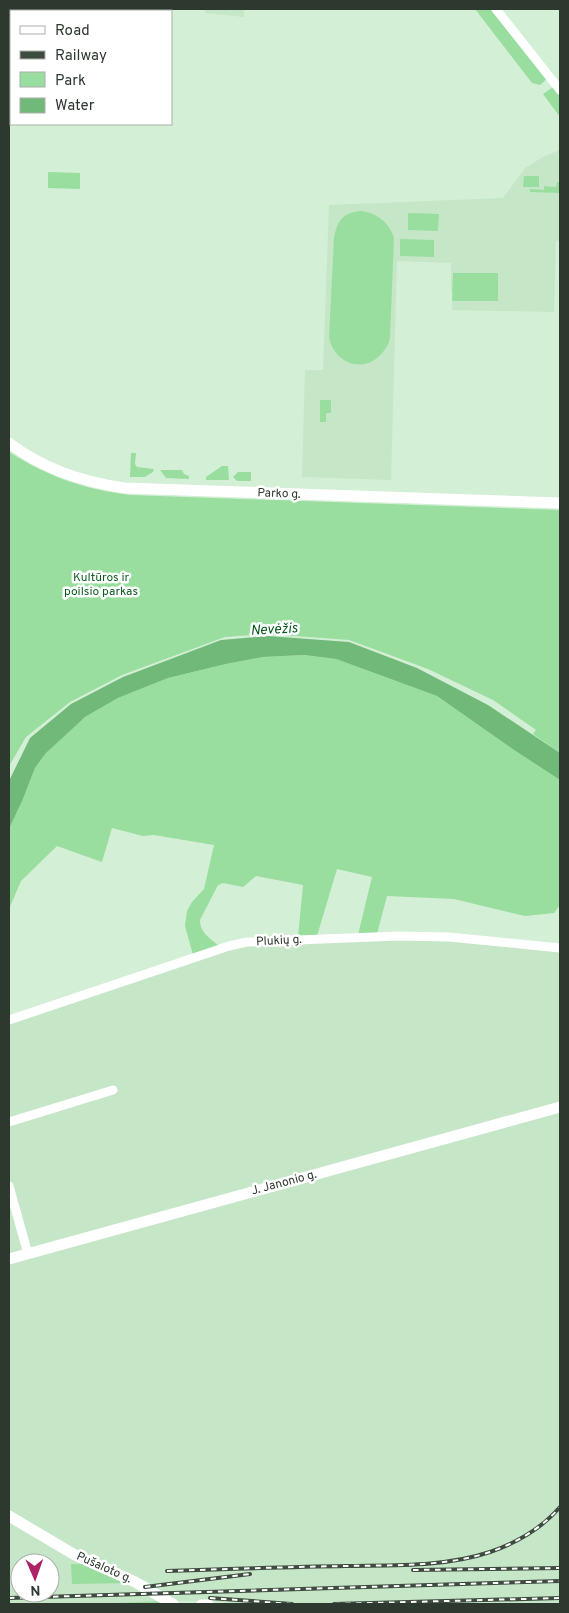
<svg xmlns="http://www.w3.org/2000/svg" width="569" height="1613" font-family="Overpass,sans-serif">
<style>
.built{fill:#c5e7c7;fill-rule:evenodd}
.green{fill:#99de9f}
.water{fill:#71b979}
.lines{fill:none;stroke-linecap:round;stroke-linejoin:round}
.minor{stroke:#fff;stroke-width:9}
.major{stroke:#fff;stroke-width:11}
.rail-casing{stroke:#3e4b3f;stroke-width:4}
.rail{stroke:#fff;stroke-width:2;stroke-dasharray:5.5;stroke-linecap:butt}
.labels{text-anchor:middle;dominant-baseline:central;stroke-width:5;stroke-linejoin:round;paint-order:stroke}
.street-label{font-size:12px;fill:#2d382e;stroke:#fff}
.park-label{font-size:12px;fill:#0d5d21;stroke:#fff}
.water-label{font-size:14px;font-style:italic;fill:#07591d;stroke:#fff}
</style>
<rect width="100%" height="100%" fill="#d3efd5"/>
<path class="built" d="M205,9H244V17L205,13Z
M560,150V241H556L554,312L452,310L453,291H451V263L397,261L391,480L302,477L305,370H323L329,205L503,198L525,168L543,157Z
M317,936L560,946V1604H245L207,1601H178L150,1583L109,1564H71L131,1583L163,1601L88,1604H9V1017L219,946ZM20,1563H50V1593H20Z"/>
<path class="green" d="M475,9H490L547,79L540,85L532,83Z
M553,87L560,97V117L543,94Z
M48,172L80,173V189L48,188Z
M524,176H539V187H523Z
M557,182H560V193L530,192V189L544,190V186L556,187Z
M360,211C376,212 390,223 394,238L390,338C389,344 386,348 383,352C365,375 334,364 329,337L334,237C338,221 342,213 360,211Z
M408,213L439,214L438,231L408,230Z
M400,239L434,240V257L400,256Z
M453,273H498V301H452Z
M320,400H331V413H326V422H320Z
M9,452C49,477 83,489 130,495L560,510V753L533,734L536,730L493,700L428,669L349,640L268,634L225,637L122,675L70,702L26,737L9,766Z
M131,453H136L135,464L137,467L154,469L153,472L145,477H130Z
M222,466H228L229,480H206V477Z
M160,470H182L184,474L189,476V479L166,478Z
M238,472H251V481H237L233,477Z
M304,655L336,659L437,696L514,750L560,780V905L554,913L525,916L454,899L387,896L377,934L358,935L372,877L337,869L317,936L298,937L303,885L256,876L243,887L223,883L218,885L200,920C200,933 210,938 219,946L193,955L185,926L187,911L192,902L204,889L214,845L154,835L143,836L112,828L102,862L57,846L21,881L9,909V829L23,799L35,768L46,753L68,731L85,717L118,698L168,678L226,664L263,657Z
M71,1564H84L131,1583L72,1584Z
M163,1601L167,1604H88Z"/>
<path class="water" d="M268,636L349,642L417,668L488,705L560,753V780L514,750L437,696L336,659L304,655L263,657L226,664L168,678L118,698L85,717L46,753L35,768L23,799L9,829V781L30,738L71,704L123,677L221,640Z"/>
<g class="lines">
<path class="minor" d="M496,9L560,90
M9,1020L229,946L247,942L398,936L449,937L560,948
M9,1122L113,1090
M9,1186L28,1254
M201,1604H209"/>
<path class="major" d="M9,443C43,469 82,482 125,488L560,503
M9,1259L560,1107
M9,1516L75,1555L135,1582L173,1604"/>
<g class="rail-casing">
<path id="rail" d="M413,1570L560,1568
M167,1571C227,1569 287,1567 346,1566C394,1565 445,1567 490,1552C516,1543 542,1528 560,1507
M145,1587L250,1574
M9,1598L560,1581
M210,1598L292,1604
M334,1604L560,1598"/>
</g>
<use href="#rail" class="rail"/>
</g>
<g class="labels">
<g class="street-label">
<text transform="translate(279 494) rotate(2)">Parko g.</text>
<text transform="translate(279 941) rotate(-3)">Plukių g.</text>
<text transform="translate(284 1183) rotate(-15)">J. Janonio g.</text>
<text transform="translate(104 1568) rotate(24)">Pušaloto g.</text>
</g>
<g class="park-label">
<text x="101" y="578">Kultūros ir<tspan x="101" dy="14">poilsio parkas</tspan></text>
</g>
<g class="water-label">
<text transform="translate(274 630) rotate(-3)">Nevėžis</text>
</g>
</g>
<rect width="569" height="1613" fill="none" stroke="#2d382e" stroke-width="20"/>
<rect x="10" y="10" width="162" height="115" fill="#ffffff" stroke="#abafab"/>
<rect x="20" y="26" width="25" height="8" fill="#ffffff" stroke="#abafab"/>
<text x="55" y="35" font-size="15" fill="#2d382e">Road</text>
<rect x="20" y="51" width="25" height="8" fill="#3e4b3f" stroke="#abafab"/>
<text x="55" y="60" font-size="15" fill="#2d382e">Railway</text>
<rect x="20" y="72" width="25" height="15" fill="#99de9f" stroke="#abafab"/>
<text x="55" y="85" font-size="15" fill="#2d382e">Park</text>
<rect x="20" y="98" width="25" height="15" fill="#71b979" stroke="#abafab"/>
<text x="55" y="110" font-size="15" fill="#2d382e">Water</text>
<g transform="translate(35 1578) rotate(178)"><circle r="24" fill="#ffffff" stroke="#abafab"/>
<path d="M0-4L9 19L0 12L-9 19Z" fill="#ac2366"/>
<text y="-8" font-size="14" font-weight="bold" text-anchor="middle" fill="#2d382e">N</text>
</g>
</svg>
